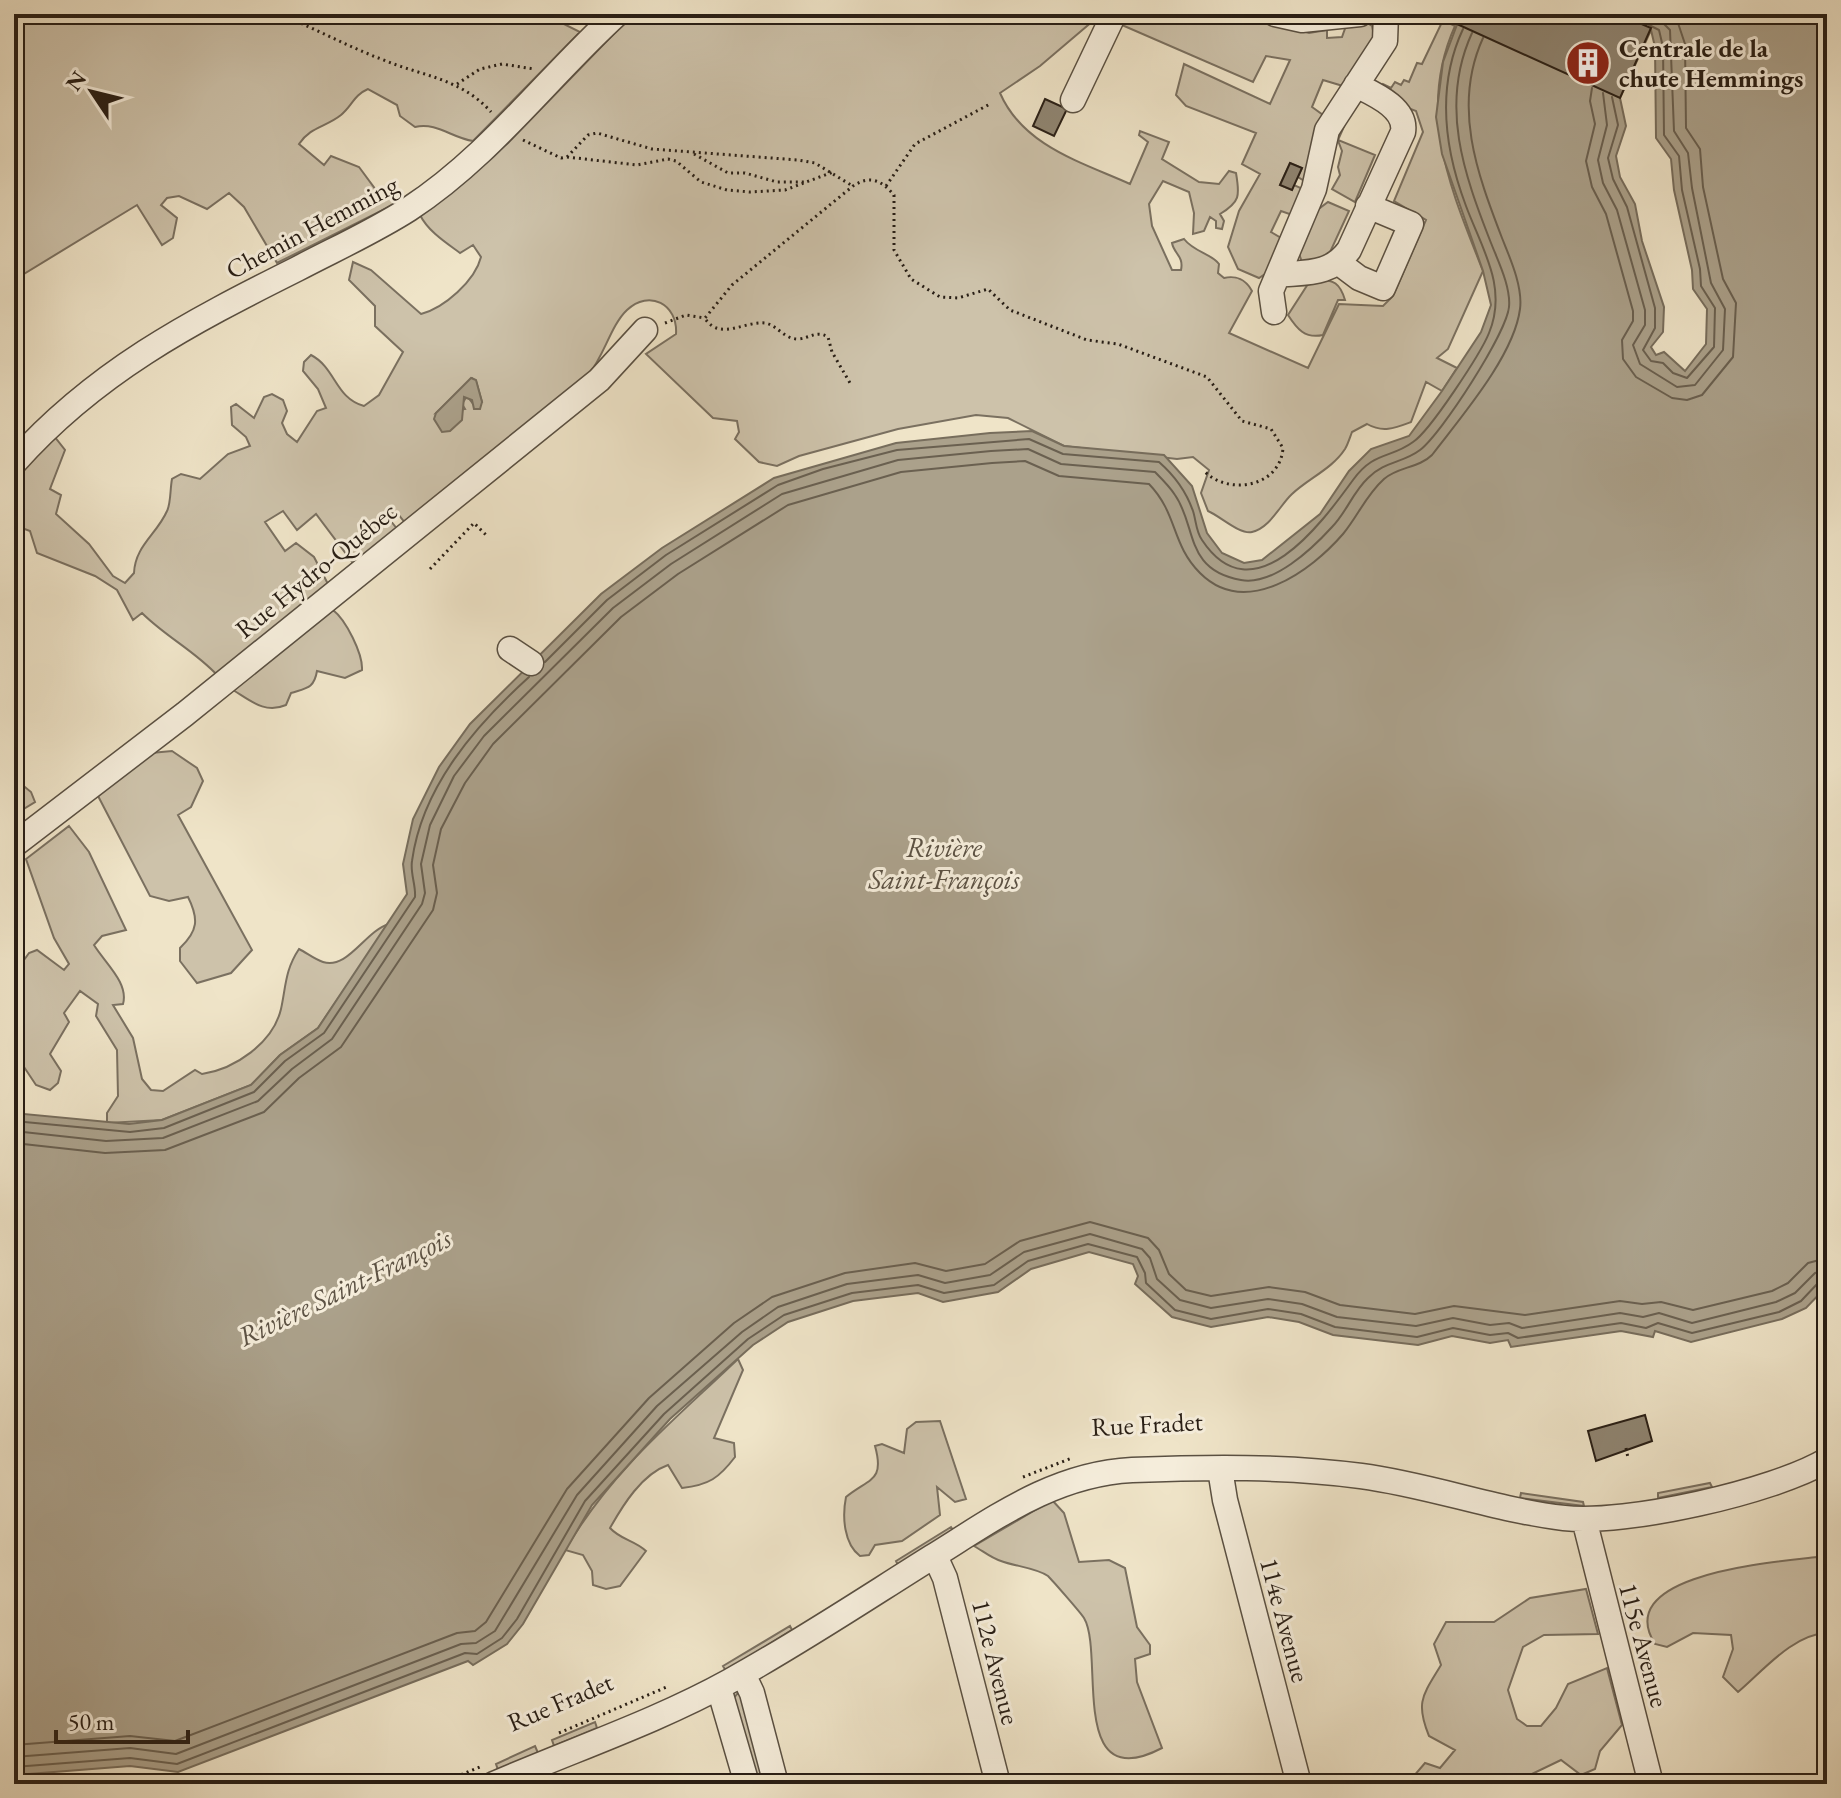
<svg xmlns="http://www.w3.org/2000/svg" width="1841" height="1798" font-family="'EB Garamond',serif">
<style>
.green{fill:#cdc2aa;stroke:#7a7060;stroke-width:2;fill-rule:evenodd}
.water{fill:#aba18b;stroke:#776d5c;stroke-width:2;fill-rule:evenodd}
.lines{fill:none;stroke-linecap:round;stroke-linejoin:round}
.shore{stroke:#6a6050;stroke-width:2}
.building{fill:#8f8572;stroke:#281e15;stroke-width:2}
.minor-casing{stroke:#5a5042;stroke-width:27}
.path{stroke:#281e15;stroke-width:3;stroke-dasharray:2 4;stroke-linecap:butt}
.minor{stroke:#f5eddb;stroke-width:24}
.labels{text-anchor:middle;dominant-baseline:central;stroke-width:6;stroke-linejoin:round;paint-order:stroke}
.poi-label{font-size:26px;font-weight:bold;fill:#281e15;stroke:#f5eddb;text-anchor:start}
.street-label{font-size:26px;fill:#281e15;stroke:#f5eddb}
.water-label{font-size:28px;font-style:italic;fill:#5c5244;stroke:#f5eddb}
</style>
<rect width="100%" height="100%" fill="#efe4c8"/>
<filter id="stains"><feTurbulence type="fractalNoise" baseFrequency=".0025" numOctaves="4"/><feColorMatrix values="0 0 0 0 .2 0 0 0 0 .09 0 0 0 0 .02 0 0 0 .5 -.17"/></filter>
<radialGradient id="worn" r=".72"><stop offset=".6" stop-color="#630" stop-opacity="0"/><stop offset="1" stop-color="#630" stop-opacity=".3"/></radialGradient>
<path class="green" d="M14,14H544L580,32L473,141C452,138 437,122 415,127L400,116L397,105L368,89C354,95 352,106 341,115C326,127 310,127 299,144L324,165L331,156L359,167L379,194L393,190L399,202L277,263L244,207L229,193L207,209L179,196L167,198L161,205L177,218L173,238L162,245L137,205L14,280Z
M633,14H1108L1100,15L1040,66L1000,93C1023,146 1081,162 1130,184L1148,142L1139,135L1140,131L1169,142L1162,159L1199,182L1219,184L1229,171L1236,173C1240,196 1240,202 1220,214L1224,221L1222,229L1216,228V221L1210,217L1204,231L1193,234L1194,213L1189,192L1163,181L1149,204L1152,226L1172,270H1181C1184,256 1174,254 1172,243L1184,239C1194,252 1212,254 1219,264L1218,273L1224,278C1236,275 1246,280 1252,291L1229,333L1308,368L1339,304L1383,306L1393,296L1426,220L1394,201L1423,132L1416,111L1400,105L1381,88L1383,84L1391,88L1395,82L1401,85L1404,80L1409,82L1417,63L1422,64L1443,20L1455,26C1416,113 1451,189 1483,271L1448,349L1437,358L1457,368L1442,391L1426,382L1411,422C1395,428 1383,433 1367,424L1352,432C1350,437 1348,444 1345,449C1332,469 1309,478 1292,494C1280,505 1270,528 1252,532C1240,535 1220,516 1208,511L1201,493L1209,470L1193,457L1177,459L1064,446L1008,418L976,415L898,429L799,456L777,466L759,462L735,439L739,432L737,421L713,418L646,354L676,334C678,304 649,289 627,310C611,325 604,356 589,374L406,524L398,514L388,512L386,515L398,530L353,563L316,514L297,530L283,511L265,522L285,551L296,543L314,557L329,586L218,676C195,651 166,637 142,613L133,620L117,590L95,576L37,553L30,531L14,525V479L54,436L65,450L50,489L61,495L56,514L89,544L113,576L125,583L134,573C135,546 157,534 167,511C171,503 170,489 172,479L181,474L200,479L228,454L250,446L246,437L232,425L231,407L236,404L254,418L264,397L272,394L283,400L287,411L282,423L287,434L297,442L317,411L326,408L318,389L303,371L304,362L311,355C336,368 335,398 364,406L379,395L403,352L375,326V306L349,280L353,262L371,270L421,314C444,308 475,281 481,257L473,245L460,253C445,242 428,231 420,215L508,143ZM472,378L476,381L482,402L474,405L467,396L462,404L465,409L436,413Z
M1127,14L1231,15L1262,18L1309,33L1327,30V38L1342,37L1347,23L1366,22L1372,26L1375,40L1343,86L1323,80L1312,107L1323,115L1306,182L1298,177L1302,168L1290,163L1280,185L1292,190L1294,185L1303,189L1298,217L1281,211L1271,232L1281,238L1268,272L1259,278L1238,269L1228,247L1239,211L1260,174L1242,164L1256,133L1186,106L1176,95L1184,64L1270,104L1290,60L1266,56L1253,82L1115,22Z
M1357,97L1338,140L1375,155L1355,202L1332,189L1340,175L1338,167L1342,151L1337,138Z
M1328,202L1349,211L1325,263L1302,262L1298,251L1316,211Z
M1317,279C1334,280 1340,283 1345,300H1338L1323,335C1305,339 1297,329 1288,315L1308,284Z
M333,610C346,620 363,654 362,670L345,678L317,671C314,689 306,688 291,693L286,705C265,714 251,701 233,690Z
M172,751L197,768L203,781L191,807L178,815L252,950L231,973L197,983L180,961V948C198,931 199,919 188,897L169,901L150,896L97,794L151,753Z
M14,778L31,792L35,802L17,813H14Z
M69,826L89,852L126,930L102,936L94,945C105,963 129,983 123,1004L113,1005L133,1038L142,1079L151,1090L163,1091L195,1070L202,1074C235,1069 273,1043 281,1009C286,986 285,970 299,949C307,953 314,959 323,962C348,970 365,931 389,924L318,1028L280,1055L251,1085L162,1120L107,1123V1113L118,1096L117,1050L96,1016L98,1004L80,991L64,1013L69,1022L50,1054L61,1071L58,1083L50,1090L36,1085L14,1052V974L29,953L37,950L64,970L69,964L54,938L26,859Z
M738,1359L743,1370L714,1438L734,1443L735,1457C719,1478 709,1485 682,1488L668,1465C642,1474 623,1505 610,1528C621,1540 634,1540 646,1551L620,1586L606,1589L593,1585L592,1571L583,1555L565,1550C613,1469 671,1423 738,1359Z
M940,1421L966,1499L955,1502L937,1487L940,1515L902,1541L875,1545L869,1555L860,1556C844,1544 842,1517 846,1497C869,1478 885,1482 875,1446L882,1444L904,1453L907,1429L916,1422Z
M1710,1483L1712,1487L1658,1498V1493Z
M1521,1493L1583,1502L1584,1506L1520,1498Z
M1052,1500L1064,1513L1079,1562L1109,1560L1125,1568L1137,1627L1150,1645V1654L1135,1659L1137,1682L1162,1748C1067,1798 1105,1653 1084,1618C1081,1613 1052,1580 1048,1576C1037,1568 1014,1566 1001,1561C991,1558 983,1551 974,1546Z
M951,1527L953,1530L898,1565L896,1561Z
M1817,1557L1819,1613H1827V1633C1793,1634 1763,1671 1738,1692L1723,1677L1733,1649L1731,1635L1693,1633L1667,1647L1655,1644C1610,1573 1778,1562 1817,1557Z
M1586,1589L1598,1634L1544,1635L1523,1647L1508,1690L1517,1719L1527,1726H1541L1556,1708L1568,1684L1607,1668L1622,1725L1600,1751L1595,1769L1581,1775L1561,1760L1532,1774L1471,1780L1468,1784H1407L1425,1763L1440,1768L1455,1750L1429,1736C1415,1702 1423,1695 1441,1665L1434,1644L1446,1622H1494L1530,1598Z
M790,1626L792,1630L726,1671L723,1666Z
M737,1694H740L767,1784H755L734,1698Z
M595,1722L597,1728L554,1746L552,1740Z
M535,1746L538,1753L498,1770L496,1764Z"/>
<path class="water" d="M1461,14H1827V1286L1806,1308L1782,1319L1691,1342L1655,1331L1653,1337L1621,1331L1511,1347L1508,1340L1490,1343L1452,1336L1418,1345L1333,1335L1299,1322L1268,1317L1211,1327L1172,1317L1135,1284L1138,1276L1133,1264L1089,1252L1031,1269L998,1292L943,1302L918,1293L853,1301L788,1322L753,1345L670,1419L592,1505L523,1624L507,1644L473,1665L468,1661L178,1772L130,1766L16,1775L14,1778V1113L129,1124L162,1120L251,1085L280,1055L318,1028L407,894L403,864L413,819L439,767L470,724L601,594L662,548L774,478L896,443L990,433L1032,431L1064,446L1164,455L1192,486L1207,533L1222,553L1244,563L1262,560L1320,514L1349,471L1371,449L1409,436L1442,391L1481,332L1491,305L1483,271L1442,154L1436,117L1443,62ZM1651,30L1655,47L1656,138L1671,159L1674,190L1692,270L1693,289L1707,309L1706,344L1685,371L1664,352L1656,355L1651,347L1663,332L1664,307L1642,241L1635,204L1620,177L1616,156L1626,126L1620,98Z
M471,378L476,380L482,402L480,409H474L472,400L464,397L462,420L450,431L442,432L434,419L436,413Z"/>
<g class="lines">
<path class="shore" d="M1592,88L1590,101L1595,124L1586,161L1592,187L1606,214L1633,311V321L1622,340L1623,359L1636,377L1672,398L1687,400L1702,395L1733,357L1736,303L1723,279L1703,187L1700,149L1686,128L1685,44L1675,14
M1603,93L1607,125L1598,160L1603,183L1617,210L1645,310V325L1633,345L1640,364L1677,387L1695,385L1723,350L1725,309L1711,283L1692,188L1688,153L1674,131L1670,30L1655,15L1637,20
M1612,97L1618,125L1608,158L1613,179L1627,207L1655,308V328L1643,350L1651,361L1663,363L1673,373L1687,378L1714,347L1715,308L1701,286L1700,269L1682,190L1679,156L1664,135L1663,47L1659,30L1649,25
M545,662L607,600L666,555L778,485L823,469L897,450L1029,439L1063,454L1159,462C1175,476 1186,491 1193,511C1196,520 1196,532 1202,540C1253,617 1321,524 1353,480C1374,451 1390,459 1413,442C1430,431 1481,353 1489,333C1508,287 1482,249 1466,206C1444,148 1436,87 1463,29
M14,1121L130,1132L164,1128L254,1092L285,1061L324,1033L415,897C416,885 410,873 412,861C422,787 475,726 529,677
M14,1131L106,1141L163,1138L258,1101L292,1069L332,1039L422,904L425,893L421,864L430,825L454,776L484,736L613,608L671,564L782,494L898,460L991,451L1028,449L1061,464L1155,472C1162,479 1170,487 1175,495C1197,526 1184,570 1241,580C1273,586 1312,549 1332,527C1346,513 1353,492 1368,478C1385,461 1403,463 1420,450C1442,433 1506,334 1509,307C1511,287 1498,261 1491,243C1464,174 1439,105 1472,33
M14,1143L105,1153L165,1150L264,1112L299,1078L341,1047L433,910L437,893L433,865L441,829L465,783L493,744L621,617L678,574L788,505L901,472L992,463L1025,461L1059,476L1149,484C1178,514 1171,544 1200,573C1246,619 1311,571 1343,534C1358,516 1366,495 1384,479C1397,467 1419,468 1432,455C1461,417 1514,356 1520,309C1523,287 1510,258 1502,238C1477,173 1452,106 1483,38
M14,1745L130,1736L175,1741L457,1633L475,1631L486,1622L567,1489L649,1398L734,1323L772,1297L845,1273L915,1263L946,1271L985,1264L1020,1241L1090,1222L1148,1238L1159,1250L1169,1274L1186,1290L1211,1296L1269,1287L1305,1292L1340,1305L1415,1314L1454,1306L1525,1315L1620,1301L1642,1304L1661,1302L1693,1310L1772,1291L1788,1283L1808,1263L1827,1258
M14,1757L130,1748L176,1754L461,1644L476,1643L495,1631L577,1495L657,1406L742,1332L778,1307L847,1284L918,1275L945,1283L990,1275L1024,1252L1090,1234L1142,1249L1150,1258L1157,1279L1180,1300L1211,1308L1268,1299L1302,1304L1337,1317L1416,1326L1453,1318L1490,1325L1509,1323L1522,1328L1620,1313L1643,1317L1659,1313L1692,1323L1776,1302L1795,1293L1815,1273L1827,1270
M14,1767L130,1758L177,1764L465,1653L477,1654L502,1638L517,1619L585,1501L664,1414L748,1339L784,1315L852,1293L918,1285L944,1293L994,1285L1028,1261L1088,1244L1137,1257L1145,1273L1146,1283L1175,1310L1211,1319L1268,1309L1301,1314L1335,1327L1417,1337L1453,1328L1490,1335L1508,1333L1518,1338L1621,1323L1646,1328L1658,1323L1692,1333L1779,1312L1801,1301L1819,1282L1827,1281"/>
</g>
<path class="building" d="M1435,14H1618L1651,28L1620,98Z
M1045,99L1067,109L1054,136L1033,126Z
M1290,163L1302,168L1292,190L1280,185Z
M1645,1415L1652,1441L1596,1461L1588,1431Z"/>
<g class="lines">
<g class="minor-casing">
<path id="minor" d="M1275,14L1302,20L1360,14
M1073,100L1114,14
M1339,263L1359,278L1383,288L1411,224L1368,206
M1278,275C1307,272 1331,275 1349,250L1403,132C1407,108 1374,94 1356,85
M1274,312L1271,291L1314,189L1327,130L1385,41L1386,14
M14,463C95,372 189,323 297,269C335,249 373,232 409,209C490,156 546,79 617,14
M510,649L531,663
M14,845L185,714L599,380L645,330
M1220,1469L1225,1500L1299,1784
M1584,1519L1651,1784
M935,1556L945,1578L998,1784
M743,1674L752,1693L776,1784
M719,1688L747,1784
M494,1784C572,1750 656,1722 730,1681C799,1643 865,1599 932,1557C995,1518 1054,1474 1132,1470C1208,1467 1286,1466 1361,1476C1430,1485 1495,1510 1564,1518C1626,1525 1773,1492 1827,1460"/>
</g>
<path class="path" d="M279,14C314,28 347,46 381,59C421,76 461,78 491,112
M457,84L480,69L502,64L534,69
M523,140L561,158L567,157L588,135L597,133L652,149L798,160L815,163L851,185
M694,154L728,173H745L777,182H807
M567,157L637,165L668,159L676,161L701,182L727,190L750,192L785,190L833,172
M886,186L915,144L990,104
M706,320C721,340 745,321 765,323C777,325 784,339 798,339C811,338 816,330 828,337L832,352L850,383
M665,323L686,315L705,318L732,285L853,186C870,175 881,180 894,195V250L911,279L940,297L958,298L988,289L1010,310L1087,340L1118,344L1207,377L1242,421L1271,429L1283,448C1280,488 1227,496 1203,470
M430,569L474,523L487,536
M1626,1448L1628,1458
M1023,1477L1072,1458
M559,1733L669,1686
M439,1784L482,1766"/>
<use href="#minor" class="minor"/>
</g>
<defs>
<g id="building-disc" transform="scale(2.3)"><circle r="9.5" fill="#8f2418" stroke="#f5eddb"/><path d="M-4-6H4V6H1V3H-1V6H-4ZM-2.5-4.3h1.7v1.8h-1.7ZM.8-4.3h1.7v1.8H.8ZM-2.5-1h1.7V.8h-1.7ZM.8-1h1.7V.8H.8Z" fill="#fff"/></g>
</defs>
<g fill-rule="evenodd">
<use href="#building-disc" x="1588" y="63"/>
</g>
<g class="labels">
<g class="poi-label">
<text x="1619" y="48">Centrale de la<tspan x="1619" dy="30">chute Hemmings</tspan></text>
</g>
<g class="street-label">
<text transform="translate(312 227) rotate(-28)">Chemin Hemming</text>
<text transform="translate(316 570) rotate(-39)">Rue Hydro-Québec</text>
<text transform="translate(1147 1424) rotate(-3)">Rue Fradet</text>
<text transform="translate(1285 1620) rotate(75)">114e Avenue</text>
<text transform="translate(1644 1645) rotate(75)">115e Avenue</text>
<text transform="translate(996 1662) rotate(76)">112e Avenue</text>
<text transform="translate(560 1702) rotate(-23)">Rue Fradet</text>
</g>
<g class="water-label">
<text x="944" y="847">Rivière<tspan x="944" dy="32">Saint-François</tspan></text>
<text transform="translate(344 1287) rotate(-26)">Rivière Saint-François</text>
</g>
</g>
<rect width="1841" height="1798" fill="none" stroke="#efe4c8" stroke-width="48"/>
<rect x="16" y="16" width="1809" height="1766" fill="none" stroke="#281e15" stroke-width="4"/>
<rect x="24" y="24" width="1793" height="1750" fill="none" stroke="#281e15" stroke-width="2"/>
<g transform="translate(92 92) rotate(305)" stroke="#f5eddb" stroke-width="6" paint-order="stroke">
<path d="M0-6L14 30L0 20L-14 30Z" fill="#281e15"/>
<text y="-12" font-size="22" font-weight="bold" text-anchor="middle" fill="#281e15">N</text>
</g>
<path d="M56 1730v12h132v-12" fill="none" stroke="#281e15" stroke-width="4"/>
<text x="68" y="1730" font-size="24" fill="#281e15" stroke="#f5eddb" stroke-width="6" paint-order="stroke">50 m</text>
<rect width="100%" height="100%" filter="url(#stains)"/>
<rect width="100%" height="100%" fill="url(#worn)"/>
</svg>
